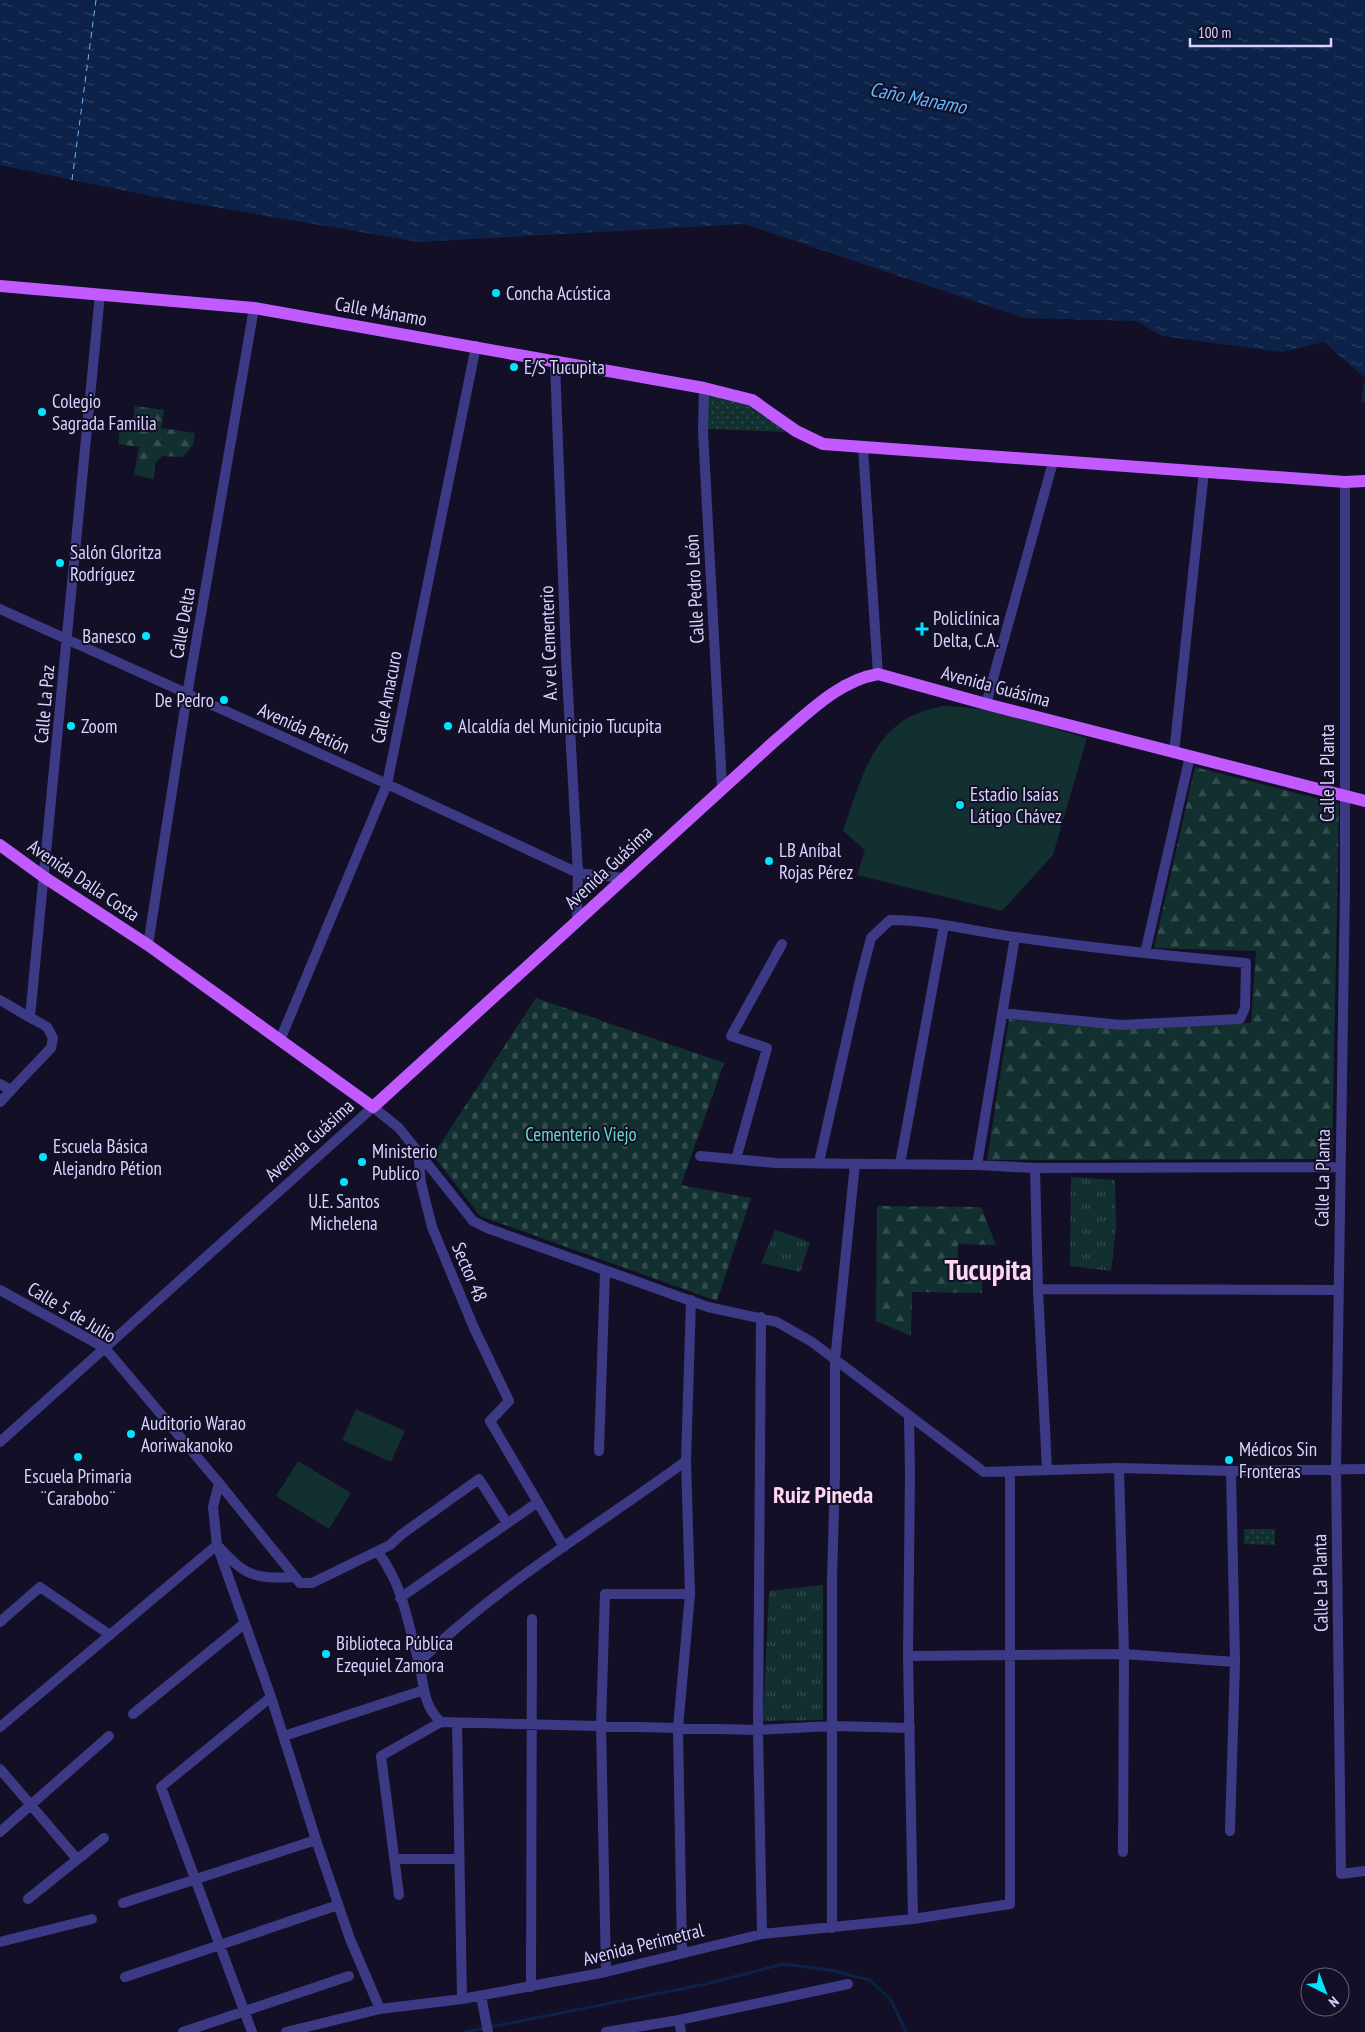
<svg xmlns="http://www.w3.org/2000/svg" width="1365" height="2032" font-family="'PT Sans Narrow',sans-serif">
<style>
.grass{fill:url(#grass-tufts)}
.forest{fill:url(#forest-firs)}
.cemetery{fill:url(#cemetery-stones)}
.park{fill:url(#park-dots)}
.pitch{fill:#12302f}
.water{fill:url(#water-ripples)}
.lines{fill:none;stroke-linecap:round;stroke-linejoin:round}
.stream{stroke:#0c2248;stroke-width:3}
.ferry{stroke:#62b6ff;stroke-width:1;stroke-dasharray:6 5;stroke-linecap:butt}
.minor{stroke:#3d3a85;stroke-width:10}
.major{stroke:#c25bff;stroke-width:12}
.poi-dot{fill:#00e5ff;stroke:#130f26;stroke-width:2}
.labels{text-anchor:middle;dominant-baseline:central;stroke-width:4;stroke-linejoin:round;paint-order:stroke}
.poi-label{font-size:19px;fill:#d9d4ff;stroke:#130f26;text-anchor:start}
.street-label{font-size:19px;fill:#d9d4ff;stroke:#130f26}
.park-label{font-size:19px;fill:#5fe0c0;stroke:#130f26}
.water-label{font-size:20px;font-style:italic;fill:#62b6ff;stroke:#130f26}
.district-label{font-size:24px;font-weight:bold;fill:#ffd6f0;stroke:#130f26}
.town-label{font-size:29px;font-weight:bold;fill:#ffd6f0;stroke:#130f26}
</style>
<defs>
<pattern id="grass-tufts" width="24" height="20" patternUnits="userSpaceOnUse" patternTransform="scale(1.25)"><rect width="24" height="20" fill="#12302f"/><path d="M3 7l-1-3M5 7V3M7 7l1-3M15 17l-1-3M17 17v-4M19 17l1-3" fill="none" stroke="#344d4e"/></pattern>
<pattern id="forest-firs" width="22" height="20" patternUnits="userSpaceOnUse" patternTransform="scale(1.25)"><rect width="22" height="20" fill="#12302f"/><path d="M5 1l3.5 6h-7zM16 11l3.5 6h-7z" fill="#344d4e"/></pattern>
<pattern id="cemetery-stones" width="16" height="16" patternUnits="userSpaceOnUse" patternTransform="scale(1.25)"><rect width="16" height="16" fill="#12302f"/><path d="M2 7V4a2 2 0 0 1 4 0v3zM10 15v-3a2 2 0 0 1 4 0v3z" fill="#344d4e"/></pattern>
<pattern id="park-dots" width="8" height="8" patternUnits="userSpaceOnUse" patternTransform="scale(1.25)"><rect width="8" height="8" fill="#12302f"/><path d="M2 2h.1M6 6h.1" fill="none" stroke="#344d4e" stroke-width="1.8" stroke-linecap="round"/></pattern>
<pattern id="water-ripples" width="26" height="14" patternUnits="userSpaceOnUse" patternTransform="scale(1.25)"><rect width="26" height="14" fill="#0c2248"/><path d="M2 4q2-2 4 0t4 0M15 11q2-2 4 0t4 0" fill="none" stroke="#2f4163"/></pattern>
</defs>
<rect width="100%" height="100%" fill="#130f26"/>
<path class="grass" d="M1071,1177L1115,1180L1116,1228L1111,1271L1070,1266Z
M775,1230L810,1242L800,1272L761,1263Z
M823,1585V1720L763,1721L769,1591Z"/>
<path class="forest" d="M135,406L164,410L161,428L195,433L193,445L183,457L162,456L155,463L154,479L134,475L139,447L118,444L120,430L132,431Z
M1195,767L1339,804L1332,1159L987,1160L1009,1019L1120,1029L1251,1023L1256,951L1154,948Z
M877,1206L981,1207L996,1245L958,1244L957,1273L982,1274V1293L912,1292L911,1336L876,1321Z"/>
<path class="cemetery" d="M536,998L724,1063L681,1185L751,1198L717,1301L480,1216L433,1155Z"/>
<path class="park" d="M704,388L752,400L795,432L706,429Z
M1244,1529H1275V1545L1244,1544Z"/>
<path class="pitch" d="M943,706C992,706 1040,725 1087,738L1053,855L1002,911L857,875L865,850L843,831C857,792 868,742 906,719C917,712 931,709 943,706Z
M356,1409L405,1431L391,1462L342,1440Z
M298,1461L351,1493L329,1529L276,1496Z"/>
<path class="water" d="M0,0H1365V402L1361,403L1365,378L1324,342L1282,352L1162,336L1136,321L1024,318L744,224L419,242L156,197L0,165Z"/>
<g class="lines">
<path class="stream" d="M465,2032L706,1984L783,1964L830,1970L870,1980L891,2000L906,2032"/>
<path class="ferry" d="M72,180L96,0"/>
<path class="minor" d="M555,363L566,657L578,873L577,921
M704,388L703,431L722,787
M863,448L878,674
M1345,482V888L1336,1469L1341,1874L1365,1871
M0,609L387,784L578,873L624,878
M986,704L1053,462
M1174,753L1204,471
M148,945L187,695L254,308
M1145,953L1190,756
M0,1000L34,1020
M280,1040L387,784L476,346
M0,1084L11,1090L51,1048L53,1038L47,1027L30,1017L100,294
M0,1102L15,1086
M418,1151L421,1183L432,1227L474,1328L509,1401L490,1421L564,1547
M700,1156L776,1163L977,1165L1035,1168L1340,1167
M736,1159L767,1048L731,1036L782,944
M819,1162L860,980L871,938L890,920C932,920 973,931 1015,937C1092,948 1169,956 1246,963L1245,1008L1240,1019L1121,1025L1002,1013
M900,1164L944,925
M977,1165L1015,937
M1035,1168L1038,1289L1047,1470
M1038,1289L1338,1290
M0,1290L105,1348L219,1483L300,1583H312L390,1545L402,1534L479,1479L507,1523
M761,1317L758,1730L762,1934
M909,1416L910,1473L908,1656L913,1919
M0,1442L373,1107L399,1128L473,1221L487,1228L708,1307L777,1322L812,1342L984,1472L1119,1468L1231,1471L1365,1469
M599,1451L605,1271
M1119,1468L1124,1654L1123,1852
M219,1483L213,1507L217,1545L271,1697L316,1840L350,1939L380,2009
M378,1552C383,1559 388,1567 392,1575C405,1600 410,1632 418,1659C425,1684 421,1703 441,1722
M400,1598L538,1502
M0,1622L40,1587L110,1635
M908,1656L1124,1654L1235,1662
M419,1662C499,1584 596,1527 686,1461
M133,1714L245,1623
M457,1723L462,1999
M0,1727L217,1545C244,1574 253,1580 293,1577
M284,1736L424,1690
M0,1769L77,1859
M1230,1831L1235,1662L1231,1471
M0,1832L109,1736
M394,1859H459
M399,1895L381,1756L441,1722L758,1730L832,1726L910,1728
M28,1899L104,1838
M123,1903L316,1840
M832,1928V1579L835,1475V1360L855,1164
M0,1942L92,1919
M682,1952L678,1728L690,1594L686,1461L691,1300
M606,1972L601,1725L605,1594H690
M125,1977L338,1905
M531,1987L532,1619
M481,1996L488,2032
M679,2020L681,2032
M183,2032L349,1976
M252,2032L161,1787L271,1697
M286,2032L380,2009L462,1999L606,1972L762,1934L913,1919L1010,1904V1472
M606,2032L679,2020L848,1984"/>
<path class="major" d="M0,286L254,308L704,388L752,400L796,431L823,444L1345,482L1365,481
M0,845L44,877L148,945L373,1107L777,739C808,713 838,681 878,674L986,704L1365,801"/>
</g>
<g class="poi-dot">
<circle cx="496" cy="293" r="5"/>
<circle cx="514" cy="367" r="5"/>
<circle cx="42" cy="412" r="5"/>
<circle cx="60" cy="563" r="5"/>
<path d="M919.5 621.5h5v5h5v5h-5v5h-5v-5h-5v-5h5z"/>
<circle cx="146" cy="636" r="5"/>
<circle cx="224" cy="700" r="5"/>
<circle cx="71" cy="726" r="5"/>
<circle cx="448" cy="726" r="5"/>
<circle cx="960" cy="805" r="5"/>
<circle cx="769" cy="861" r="5"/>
<circle cx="43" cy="1157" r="5"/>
<circle cx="362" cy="1162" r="5"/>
<circle cx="344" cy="1182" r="5"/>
<circle cx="131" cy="1434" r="5"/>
<circle cx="78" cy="1457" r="5"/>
<circle cx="1229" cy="1460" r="5"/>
<circle cx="326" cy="1654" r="5"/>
</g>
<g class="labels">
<g class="poi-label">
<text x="506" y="293">Concha Acústica</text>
<text x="524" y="367">E/S Tucupita</text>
<text x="52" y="401">Colegio<tspan x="52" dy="22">Sagrada Familia</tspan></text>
<text x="70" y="552">Salón Gloritza<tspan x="70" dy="22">Rodríguez</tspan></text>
<text x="933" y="618">Policlínica<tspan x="933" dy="22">Delta, C.A.</tspan></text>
<text x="136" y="636" text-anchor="end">Banesco</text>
<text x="214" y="700" text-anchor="end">De Pedro</text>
<text x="81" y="726">Zoom</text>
<text x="458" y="726">Alcaldía del Municipio Tucupita</text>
<text x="970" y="794">Estadio Isaías<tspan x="970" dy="22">Látigo Chávez</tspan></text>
<text x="779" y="850">LB Aníbal<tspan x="779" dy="22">Rojas Pérez</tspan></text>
<text x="53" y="1146">Escuela Básica<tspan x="53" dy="22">Alejandro Pétion</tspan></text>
<text x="372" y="1151">Ministerio<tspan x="372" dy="22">Publico</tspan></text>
<text x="344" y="1201" text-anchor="middle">U.E. Santos<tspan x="344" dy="22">Michelena</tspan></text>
<text x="141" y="1423">Auditorio Warao<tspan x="141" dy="22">Aoriwakanoko</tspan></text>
<text x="1239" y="1449">Médicos Sin<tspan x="1239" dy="22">Fronteras</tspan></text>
<text x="78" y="1476" text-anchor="middle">Escuela Primaria<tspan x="78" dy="22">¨Carabobo¨</tspan></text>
<text x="336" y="1643">Biblioteca Pública<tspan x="336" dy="22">Ezequiel Zamora</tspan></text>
</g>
<g class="street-label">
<text transform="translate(381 311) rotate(10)">Calle Mánamo</text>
<text transform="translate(694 589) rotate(-93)">Calle Pedro León</text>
<text transform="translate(182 623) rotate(-80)">Calle Delta</text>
<text transform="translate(548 643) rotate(-92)">A.v el Cementerio</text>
<text transform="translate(996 686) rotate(15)">Avenida Guásima</text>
<text transform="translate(386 697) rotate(-79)">Calle Amacuro</text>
<text transform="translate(44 704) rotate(-85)">Calle La Paz</text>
<text transform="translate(304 728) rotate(24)">Avenida Petión</text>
<text transform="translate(1327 773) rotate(-90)">Calle La Planta</text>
<text transform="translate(608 867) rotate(-43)">Avenida Guásima</text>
<text transform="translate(84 880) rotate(34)">Avenida Dalla Costa</text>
<text transform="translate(309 1140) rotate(-42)">Avenida Guásima</text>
<text transform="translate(1322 1178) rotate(-89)">Calle La Planta</text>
<text transform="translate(470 1272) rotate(67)">Sector 48</text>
<text transform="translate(72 1312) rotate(31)">Calle 5 de Julio</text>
<text transform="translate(1320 1583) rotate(-91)">Calle La Planta</text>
<text transform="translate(643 1944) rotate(-14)">Avenida Perimetral</text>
</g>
<g class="park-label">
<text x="581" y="1134">Cementerio Viejo</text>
</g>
<g class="water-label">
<text transform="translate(918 98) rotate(11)">Caño Manamo</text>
</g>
<g class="district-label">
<text x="823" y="1494">Ruiz Pineda</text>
</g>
<g class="town-label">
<text x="988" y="1269">Tucupita</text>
</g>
</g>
<g transform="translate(1325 1992) rotate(138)"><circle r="24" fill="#130f26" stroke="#625e7d"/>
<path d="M0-4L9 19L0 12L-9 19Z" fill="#00e5ff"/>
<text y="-8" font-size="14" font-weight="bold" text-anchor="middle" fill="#d9d4ff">N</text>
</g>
<path d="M1190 38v8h141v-8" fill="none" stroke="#d9d4ff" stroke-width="2.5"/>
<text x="1198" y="38" font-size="15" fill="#d9d4ff" stroke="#130f26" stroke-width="4" paint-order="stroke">100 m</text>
</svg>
